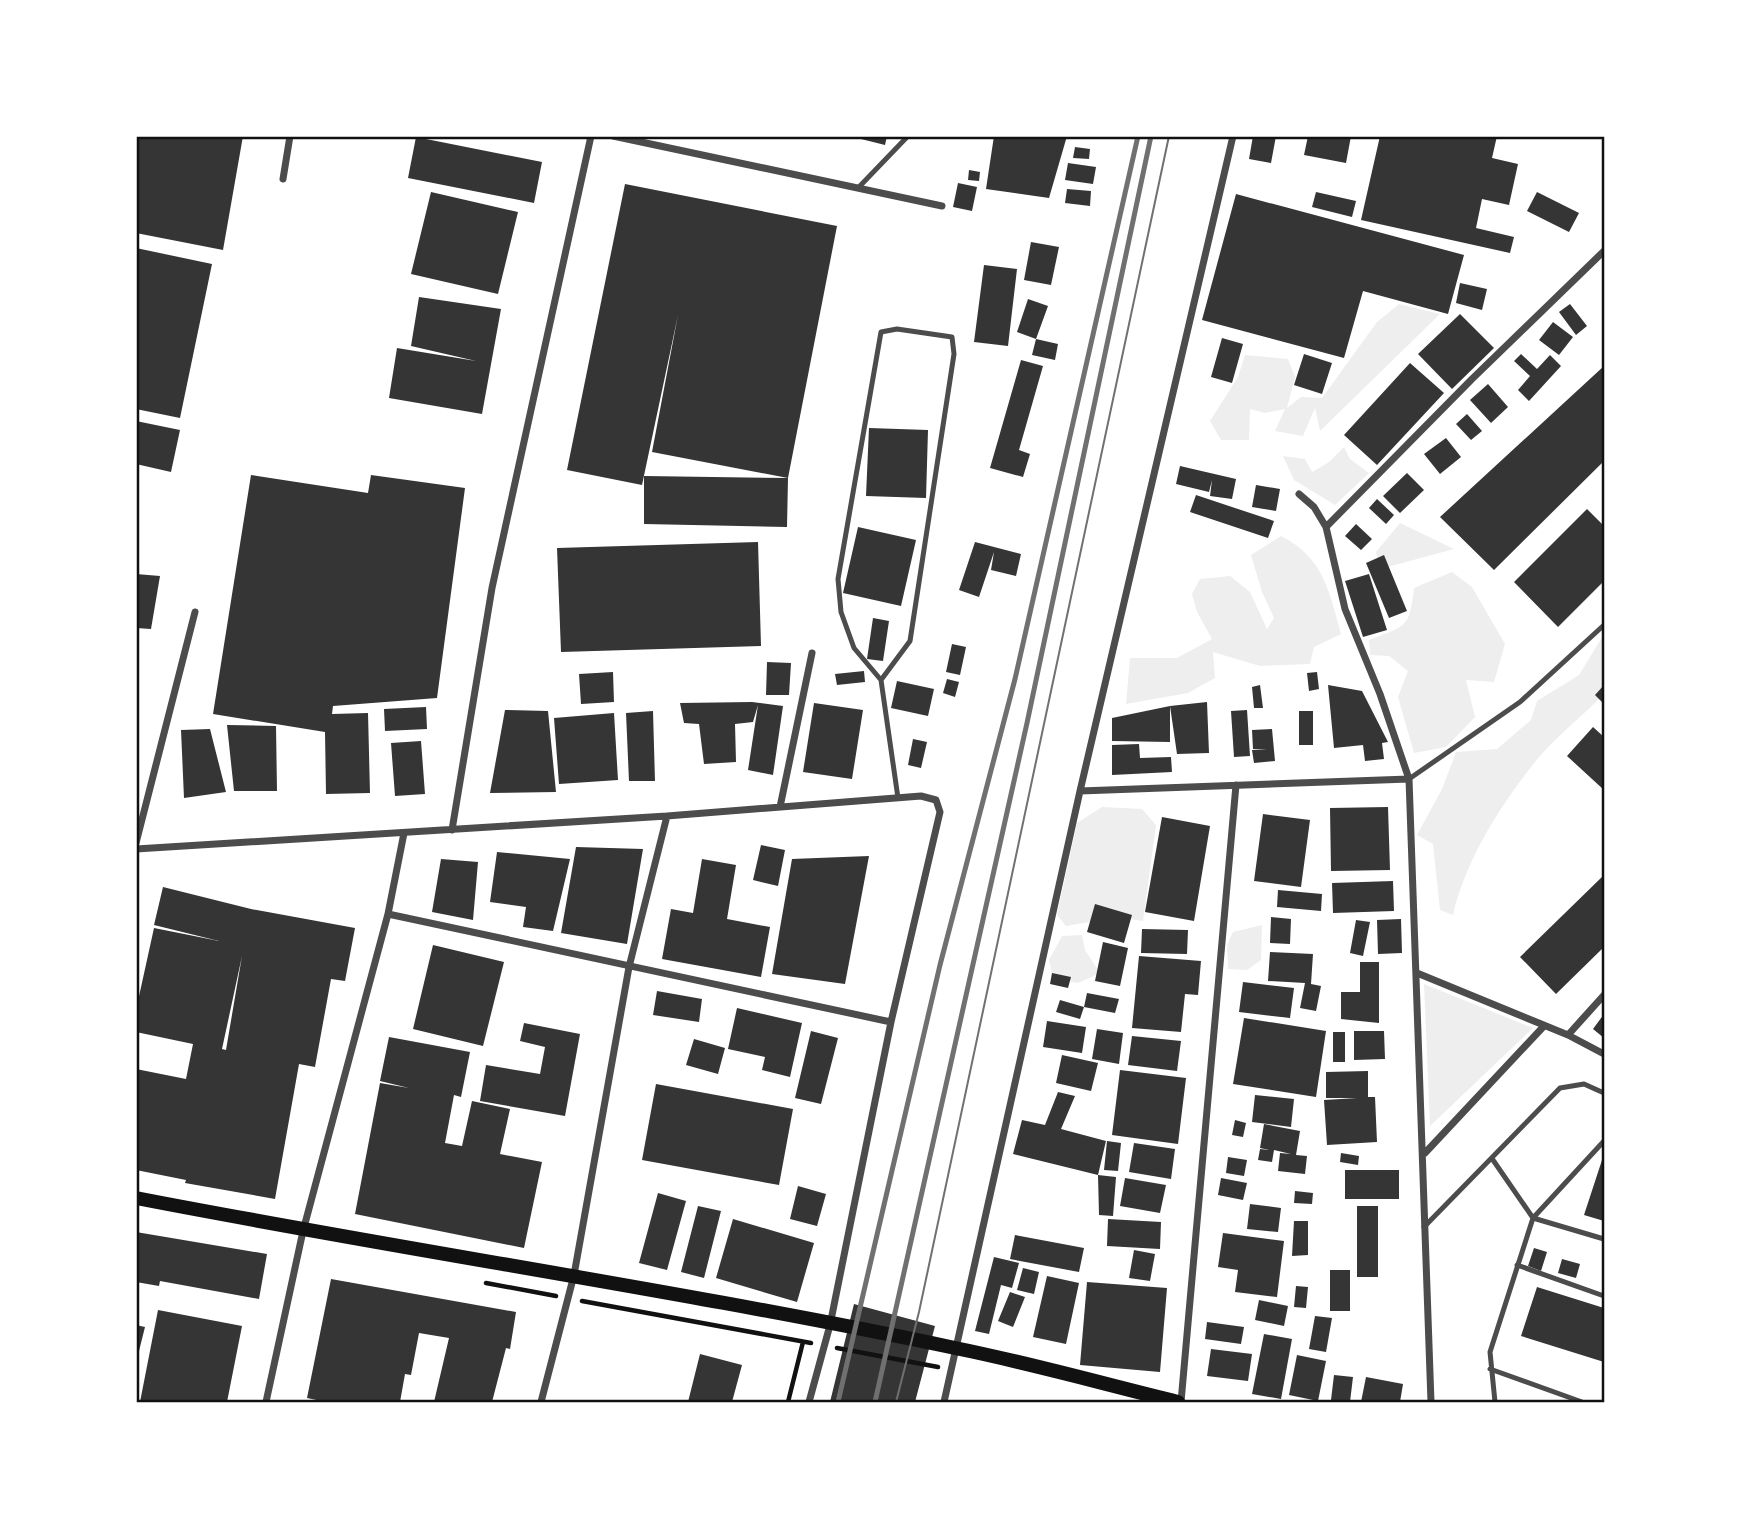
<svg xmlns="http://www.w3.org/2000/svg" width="1741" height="1539" font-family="Barlow,sans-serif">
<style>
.green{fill:#eee}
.building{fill:#353535;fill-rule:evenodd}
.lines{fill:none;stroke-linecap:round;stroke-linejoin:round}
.path{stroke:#111;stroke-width:4.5}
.service{stroke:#4c4c4c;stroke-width:5}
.minor{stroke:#4c4c4c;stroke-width:7}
.secondary{stroke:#111;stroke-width:14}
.tram{stroke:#707070;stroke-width:2}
.rail{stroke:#707070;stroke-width:5}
.neatline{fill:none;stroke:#111;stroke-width:2.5}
</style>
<rect width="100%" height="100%" fill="#fff"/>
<path class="green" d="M1399,304L1440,314L1320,431L1315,408L1303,436L1275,431L1285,409L1265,413L1250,409L1249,440H1221L1210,421L1238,377L1245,355L1288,359L1295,377L1287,408L1301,397L1322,398L1377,322Z
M1344,447L1350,459L1369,473L1335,505L1294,480L1283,456L1305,459L1312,472L1329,462Z
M1400,523L1454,549L1380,569L1376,552Z
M1281,536C1324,558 1329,591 1341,634L1314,647L1310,664L1260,666L1213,652L1215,678L1188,693L1126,704L1130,658H1177L1212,639L1197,612L1192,594L1200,579L1230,576L1250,592L1267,629L1274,618L1262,592L1251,555Z
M1452,572L1472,587L1505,644L1494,682L1466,680L1475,717L1446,747L1414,753L1398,697L1408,671L1389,656L1370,655L1369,640C1407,625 1409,629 1414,588Z
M1604,634V694C1581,718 1551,740 1531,767C1498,809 1465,862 1453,915L1440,910L1433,844L1417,835L1442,789L1456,752L1497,749L1531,720L1537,701L1579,675Z
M1102,807L1142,809L1156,825L1143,921L1117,917L1066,926L1057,915L1077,823Z
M1262,925L1261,960L1247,970L1228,969L1227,945L1233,932Z
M1082,935L1085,950L1100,973L1078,983L1053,978L1049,960L1062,936Z
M1424,984L1533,1028L1430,1126Z"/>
<path class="building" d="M136,136H243L223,250L136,233Z
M849,136H887L885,145Z
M994,136H1067L1049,198L986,189Z
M1253,136H1276L1271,163L1249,159Z
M1308,136H1351L1346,163L1304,155Z
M1380,136H1497L1492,158L1518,164L1509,205L1482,199L1476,228L1514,237L1510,253L1361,220Z
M416,137L542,162L534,203L408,178Z
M1075,147L1090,149L1089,159L1073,158Z
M1068,163L1096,167L1093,184L1065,180Z
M969,170L980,172L979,181L968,180Z
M958,183L977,187L972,211L953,207Z
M625,184L837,226L788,478L787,527L644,524V476L788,478L652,452L678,315L642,485L567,470Z
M1067,189L1091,191L1090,206L1065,203Z
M431,192L518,212L498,294L411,274Z
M1316,192L1356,201L1352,217L1312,207Z
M1537,192L1579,213L1569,232L1527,211Z
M1236,194L1464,255L1448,314L1363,291L1344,358L1202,320Z
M1031,242L1059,247L1051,285L1024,280Z
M136,248L212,264L180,418L136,409Z
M984,265L1017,269L1008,346L974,342Z
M1460,283L1487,289L1482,310L1456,303Z
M419,297L501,309L482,414L389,398L397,348L476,361L411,346Z
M1028,299L1048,306L1036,339L1058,344L1055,360L1032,355L1036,339L1017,332Z
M1570,304L1587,326L1576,335L1559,312Z
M1460,314L1494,348L1452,389L1418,354Z
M1553,322L1573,337L1559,355L1539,340Z
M1222,338L1243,344L1232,383L1211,377Z
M1304,354L1332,363L1322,394L1294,385Z
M1521,354L1537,369L1550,355L1561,366L1529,401L1518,390L1530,376L1514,361Z
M1021,360L1043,366L1019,450L1030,454L1023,477L990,468Z
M1410,363L1444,393L1377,465L1344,435Z
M1604,366V461L1494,570L1440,517Z
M1488,384L1508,407L1491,423L1470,400Z
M1467,414L1482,431L1471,440L1456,424Z
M136,421L180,430L171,472L136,464Z
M869,428L928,430L926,498L866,496Z
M1446,438L1461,457L1440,474L1424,454Z
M1180,466L1236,479L1232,499L1210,496L1212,480L1209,492L1176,484Z
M1407,473L1424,490L1400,513L1383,496Z
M251,475L368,493L371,475L465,488L437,698L333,706L332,714L368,713L370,793L326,794L325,732L213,714Z
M1256,485L1280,489L1276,511L1252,507Z
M1196,495L1274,521L1268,538L1190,512Z
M1377,499L1394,515L1386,524L1369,508Z
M1587,509L1604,526V581L1558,627L1514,582Z
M1356,524L1372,539L1361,550L1345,536Z
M858,527L916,540L901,606L843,593Z
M758,542L761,646L561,652L557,548Z
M975,542L1021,554L1016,576L991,570L994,552L979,597L959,590Z
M1384,555L1407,611L1389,618L1366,563Z
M136,574L160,576L151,629L136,628Z
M1369,574L1387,630L1363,637L1345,581Z
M873,618L889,621L883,661L867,659Z
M952,644L966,647L960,675L946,672Z
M767,662L791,663L789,695H766Z
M864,671L865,682L837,685L835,674Z
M613,672L614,702L581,704L579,674Z
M1317,672L1319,689L1309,691L1307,673Z
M947,679L959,682L955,697L943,693Z
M897,681L934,689L928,716L891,708Z
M1260,685L1263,708H1254L1252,687Z
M1328,685L1362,691L1388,742L1382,743L1384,759L1365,761L1363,745L1334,748Z
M1604,685V704L1595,695Z
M752,702L783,706L773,775L748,770L758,705L753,722L735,724L736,762L704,764L699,724L684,723L680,703Z
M1207,702L1209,753L1177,754L1170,706V742L1112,741V718L1170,706Z
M814,703L863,710L852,779L803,772Z
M426,707L427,729L385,731L384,709Z
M505,710L548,711L556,792L490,793Z
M1247,710L1250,756L1234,757L1231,711Z
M653,711L655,781H629L626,713Z
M1299,711H1313V745H1299Z
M614,713L618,780L559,784L554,718Z
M227,725L276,726L277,791H234Z
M1593,727L1604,737V790L1567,756Z
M210,729L226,792L184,798L181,730Z
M1272,729L1275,761L1254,763L1252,750L1267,749H1253L1252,730Z
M913,739L927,742L921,768L908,765Z
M421,741L425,794L395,796L391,743Z
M1139,744L1140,758L1171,757L1172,772L1112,775V745Z
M1388,807L1390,870L1331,871L1330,808Z
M1263,814L1310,820L1301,887L1254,881Z
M1162,817L1210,826L1194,921L1145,912Z
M761,845L785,850L778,886L753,880Z
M576,847L643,849L627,944L561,933Z
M497,852L570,859L553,931L523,927L526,907L490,902Z
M869,856L845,984L772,974L792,859Z
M441,859L478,862L473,920L432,912Z
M702,859L736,865L727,919L770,927L761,977L662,959L671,909L693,913Z
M1604,875V947L1556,994L1520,957Z
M1393,881L1394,911L1333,913L1332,883Z
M163,887L251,909L355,928L345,981L331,979L315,1067L299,1064L275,1199L185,1183L186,1180L136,1170V1069L186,1079L193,1044L136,1032V1010L154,928L219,941L154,925ZM242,956L226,1050L222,1049Z
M1278,890L1322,894L1321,911L1277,907Z
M1095,904L1132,915L1124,943L1087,932Z
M1271,917L1291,919L1290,944L1270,943Z
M1401,919L1402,953L1378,954L1377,920Z
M1356,920L1370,922L1363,956L1350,953Z
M1142,929L1188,930L1187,954L1141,953Z
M1103,942L1128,948L1120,986L1095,981Z
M433,945L504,962L483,1046L413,1029Z
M1270,952L1313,954L1311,984L1321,986L1316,1011L1300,1008L1305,983L1268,981Z
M1139,956L1201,961L1198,995L1185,994L1181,1032L1132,1028Z
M1360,962H1379V1023L1341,1019V992H1360Z
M1052,973L1071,977L1068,988L1050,984Z
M1243,982L1294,988L1290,1018L1239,1012Z
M657,991L702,999L699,1022L653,1015Z
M1087,993L1119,999L1115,1013L1084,1007Z
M1060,1000L1084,1007L1080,1019L1056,1012Z
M737,1008L802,1023L790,1077L762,1070L765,1057L728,1049Z
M1604,1014V1038L1593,1029Z
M1244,1018L1326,1031L1316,1097L1233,1084Z
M1047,1021L1086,1027L1082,1053L1043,1047Z
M524,1023L580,1034L565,1116L480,1101L486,1065L540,1074L545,1047L520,1041Z
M1097,1029L1123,1033L1119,1064L1092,1059Z
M811,1031L838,1038L821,1104L795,1098Z
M1354,1031H1384L1385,1059L1354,1060Z
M1333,1032H1345V1062H1333Z
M1132,1036L1181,1041L1177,1071L1128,1065Z
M389,1037L470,1052L461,1097L454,1095L445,1143L462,1146L472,1101L510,1109L500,1154L542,1162L524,1248L355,1214L380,1083L409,1088L380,1081Z
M694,1039L725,1048L718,1074L686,1065Z
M1062,1055L1098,1063L1091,1091L1056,1083Z
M1120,1070L1186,1078L1178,1144L1112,1135Z
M1368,1071V1097H1375L1377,1142L1327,1145L1324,1100L1357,1098H1326V1072Z
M656,1084L793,1109L779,1185L642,1160Z
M1058,1092L1075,1096L1061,1129L1106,1141L1098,1175L1013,1154L1022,1120L1045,1125Z
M1255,1095L1294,1099L1291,1127L1252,1122Z
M1235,1120L1246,1123L1243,1137L1232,1135Z
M1264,1124L1300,1131L1296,1155L1307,1156L1305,1174L1278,1171L1280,1153L1291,1154L1274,1150L1272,1162L1258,1160L1260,1149L1269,1150L1260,1148Z
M1107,1141L1121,1143L1118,1171L1104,1170Z
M1134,1143L1175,1149L1171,1179L1129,1172Z
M1341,1153L1359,1156L1358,1165L1340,1162Z
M1228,1157L1247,1160L1244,1176L1226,1173Z
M1602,1160L1604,1161V1221L1584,1215Z
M1345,1170H1399V1199H1345Z
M1098,1175L1116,1177L1113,1216L1099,1215Z
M1125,1178L1166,1185L1160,1213L1120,1206Z
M1221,1178L1247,1183L1243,1200L1218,1195Z
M798,1186L826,1194L817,1226L790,1219Z
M1295,1191L1313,1193L1312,1204L1294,1203Z
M658,1193L686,1201L667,1270L639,1263Z
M1250,1204L1281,1208L1278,1232L1247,1229Z
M698,1206L721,1211L704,1278L681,1272Z
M1357,1206H1378V1277H1357Z
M733,1219L814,1243L797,1302L716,1278Z
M1108,1219L1161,1222L1160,1249L1107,1246Z
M1294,1221H1308V1255L1292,1256Z
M136,1232L267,1254L259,1299L160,1281L159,1286L136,1282Z
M1223,1233L1284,1241L1277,1297L1235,1292L1238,1270L1218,1267Z
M1015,1235L1084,1248L1079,1272L1010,1259Z
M1534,1248L1547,1252L1541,1271L1528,1266Z
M1134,1250L1155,1254L1150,1281L1129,1278Z
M994,1257L1019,1263L1012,1288L1001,1285L989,1334L975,1331Z
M1562,1259L1580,1264L1576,1278L1558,1273Z
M1023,1268L1039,1272L1034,1294L1017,1290Z
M1330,1270H1350V1311H1330Z
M1047,1276L1079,1283L1066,1344L1033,1337Z
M331,1279L516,1312L510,1349L506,1348L492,1402H434L449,1338L419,1333L411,1375L405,1374L400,1402H326L307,1398Z
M1087,1282L1167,1288L1160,1372L1080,1365Z
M1296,1286L1308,1287L1306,1308L1294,1307Z
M1537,1287L1604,1308V1362L1521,1336Z
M1010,1292L1025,1297L1013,1327L998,1321Z
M1259,1300L1288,1306L1284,1326L1255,1320Z
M854,1304L935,1326L915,1402H830Z
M158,1310L242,1326L227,1402H140Z
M1315,1316L1332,1318L1326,1352L1309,1349Z
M1207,1322L1244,1327L1241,1344L1205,1339Z
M136,1325L145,1327L137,1359H136Z
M1264,1334L1292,1339L1281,1399L1252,1394Z
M1211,1349L1252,1354L1248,1381L1207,1376Z
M700,1354L742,1365L732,1402H688Z
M1297,1355L1326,1361L1318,1401L1289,1395Z
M1334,1375L1353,1377L1350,1402L1331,1400Z
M1366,1377L1403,1384L1400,1402H1361Z"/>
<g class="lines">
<path class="path" d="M486,1283L556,1296
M582,1301L811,1343
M837,1348L938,1367
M788,1402L803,1342"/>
<path class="service" d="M858,188L908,136
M881,680L910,641L954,354L952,337L897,329L881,332L838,579L841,612L854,648L881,680L898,798
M1409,779L1520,702L1604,625
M1493,1160L1533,1218L1604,1239
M1424,1227L1560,1088L1584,1084L1604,1093
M1517,1265L1604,1296
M1490,1369L1582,1402
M1495,1402L1490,1352L1533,1218L1604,1141"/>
<path class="minor" d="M613,136L942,206
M283,179L290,136
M1299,494L1314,507L1326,527L1345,609L1380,694L1409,779L1431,1402
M1326,527L1472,379L1604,251
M1080,791L1409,779
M780,807L812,653
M452,830L492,588L591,136
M136,843L195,612
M136,849L667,816L921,796L936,800L940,812L891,1022L830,1325L809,1402
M388,914L891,1022
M1417,973L1568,1035L1604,1054
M1568,1035L1604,995
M1425,1153L1544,1026
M266,1402L303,1231L388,914L404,833
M541,1402L574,1275L629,967L667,816
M944,1402L1080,791L1233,136
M1181,1402L1236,785"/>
<path class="secondary" d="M136,1198C409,1251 684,1291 955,1348C1030,1363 1104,1384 1178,1402"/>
<path class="tram" d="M896,1402L919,1312L1169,136"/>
<path class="rail" d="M838,1402L940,965L1015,679L1138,136
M875,1402L1027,723L1151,136"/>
</g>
<rect width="1741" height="1539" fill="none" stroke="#ffffff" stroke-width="276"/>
<rect x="138" y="138" width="1465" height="1263" class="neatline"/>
</svg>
